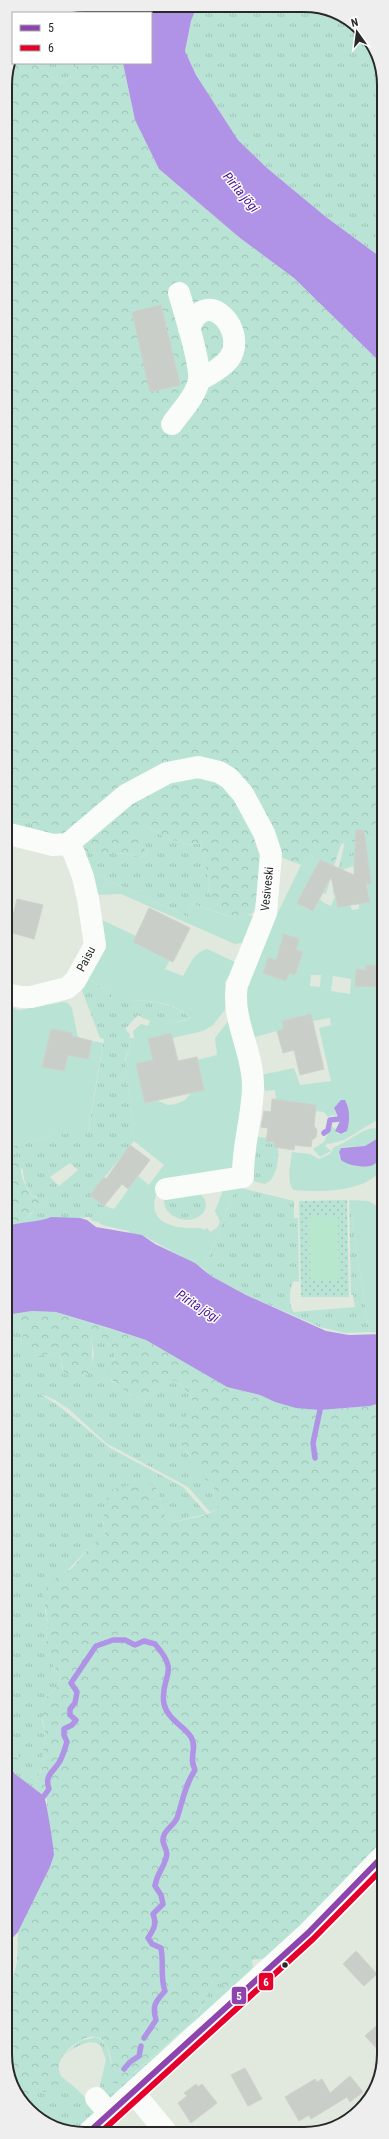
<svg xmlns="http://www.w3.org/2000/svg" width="389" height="2139" font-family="'Roboto Condensed',sans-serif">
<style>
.grass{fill:url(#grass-tufts);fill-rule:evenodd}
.forest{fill:url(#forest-crowns)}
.park{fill:url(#park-dots)}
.garden{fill:#b9e4d5;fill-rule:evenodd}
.pitch{fill:#b7e8cd}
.water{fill:#b093e7}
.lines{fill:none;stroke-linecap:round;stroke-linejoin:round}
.stream{stroke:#b093e7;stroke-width:5.5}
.building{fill:#c9cec8;stroke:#cdd2cb}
.minor{stroke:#fafcfa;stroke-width:22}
.bus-1-casing{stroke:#fff;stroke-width:9}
.bus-2-casing{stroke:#fff;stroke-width:9}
.bus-1{stroke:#8e44ad;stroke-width:6}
.bus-2{stroke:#e4002b;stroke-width:6}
.bus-dot{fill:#292929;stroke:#fff;stroke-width:1.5}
.labels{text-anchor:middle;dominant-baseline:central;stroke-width:3;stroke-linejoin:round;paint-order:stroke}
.street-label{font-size:12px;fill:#292929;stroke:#fff}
.water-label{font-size:13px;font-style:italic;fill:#4a1096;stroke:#fff}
.rim{fill:none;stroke:#292929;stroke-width:2}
.line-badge{stroke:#fff;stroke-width:1.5}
.badge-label{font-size:11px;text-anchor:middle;font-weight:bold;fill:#fff}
</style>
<defs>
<pattern id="grass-tufts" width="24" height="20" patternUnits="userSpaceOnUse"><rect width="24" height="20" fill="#b9e4d5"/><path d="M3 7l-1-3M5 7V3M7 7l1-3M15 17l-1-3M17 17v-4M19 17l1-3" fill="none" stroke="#9fc4b7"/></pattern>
<pattern id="forest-crowns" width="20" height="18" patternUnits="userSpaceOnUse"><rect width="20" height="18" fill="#b9e4d5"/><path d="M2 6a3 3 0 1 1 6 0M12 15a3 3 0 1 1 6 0" fill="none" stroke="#9fc4b7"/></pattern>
<pattern id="park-dots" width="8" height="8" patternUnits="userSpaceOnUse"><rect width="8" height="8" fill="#b9e4d5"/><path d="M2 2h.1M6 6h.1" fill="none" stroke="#9fc4b7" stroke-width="1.8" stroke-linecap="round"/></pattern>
</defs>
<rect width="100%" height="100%" fill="#e1e8de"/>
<path class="grass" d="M85,5H112L113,13H52Z
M197,6L324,8L364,32L383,75V259L326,217L267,168L238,140L196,75L185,51L191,21Z
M35,63H77L75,75L59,83Z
M29,819L42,836L5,829V820Z
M148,827L169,840L180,841L187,845L200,843L209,881L208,892L225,915L193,904L188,917L90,872L80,847L90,853H117L142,857L147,854L141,841V831Z
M355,841V855L350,857L342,870L335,897L333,892L345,842Z
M101,921L106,948L86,977L112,995L111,999C136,1001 171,998 190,1018C174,1025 152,1025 138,1015L125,1029L130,1034L129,1048L125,1059L134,1141L90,1195L104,1206L105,1205L108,1207L98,1222L92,1221L89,1217L69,1219L51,1217L40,1222L22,1223C29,1214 38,1210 44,1201L31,1195C27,1186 23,1180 23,1170L11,1158L21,1143L68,1132H88L89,1128L104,1039L100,1038L81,988ZM70,1163L78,1170L59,1186L50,1177Z
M253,1136L267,1138V1141L275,1142L274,1147L278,1148C279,1159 277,1179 265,1184L253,1181Z
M236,1187L294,1201V1218H298L299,1282L294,1281C289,1287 288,1307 294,1312L355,1307L353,1295H351L349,1200L369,1332L345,1333L320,1327L246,1295L211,1276L204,1269Z
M197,1191L205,1199L206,1206C201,1229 162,1221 164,1199Z
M12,1314L18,1327L23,1333L21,1343L34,1356L58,1353L61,1360L62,1369L88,1373L94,1355L91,1337L99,1335L115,1350L111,1381C123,1387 133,1397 145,1401L167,1382L175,1379L191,1396L194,1406L188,1415L180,1443C193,1458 196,1473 214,1485L213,1495L219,1509L210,1512L188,1487L106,1443L70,1410L55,1400L37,1392L59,1406L110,1448L183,1487L207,1514L172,1522L165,1516L156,1487L103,1523L105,1535C101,1541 94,1543 88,1549C75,1562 67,1574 50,1582L45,1610L48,1623L46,1640L54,1667L59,1675L60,1681L52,1693L44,1699L42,1722L45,1730L43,1753L44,1764L36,1781L37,1791L21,1780L9,1766H12L11,1736L6,1722L5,1315Z
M213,1980L239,1983L110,2102L101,2091L100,2085L106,2060L101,2046C89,2036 73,2049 63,2056L80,2041L96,2037C109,2043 108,2054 112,2066C113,2071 120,2078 123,2082L191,2025L204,2003L209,1985Z
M61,2076C72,2086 93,2099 95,2116L75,2132H69L25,2107L30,2103L31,2096L35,2092L62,2080Z"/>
<path class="forest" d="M13,52V63H35L59,83L75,75L77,63H123L135,120L159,169L240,238L294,278L383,365L384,835L341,844L334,866L309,855L304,866L275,855L257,896L254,911L251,914L230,917L225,915L214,901L208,892L209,881L200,843L187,845L180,841L169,840L148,827L141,832V841L147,854L142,857L117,853H90L80,847L42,836L29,819L5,820V80Z
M21,1143L11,1158C25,1167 19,1169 23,1180C24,1183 29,1191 31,1195L35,1198L41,1197L44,1201L40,1209L31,1213L22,1223L5,1227V1150Z
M32,1311L56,1312L146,1340L227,1387L260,1395L275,1402L320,1410L370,1406L384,1402V1841L268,1958L252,1960L253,1968C244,1978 238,1987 223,1986L219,1982L213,1980L211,1982L204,2003L198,2012L194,2021L123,2082L117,2084L111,2082L108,2072C112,2065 112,2062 110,2055C108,2048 104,2039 97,2037C84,2033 61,2052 59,2065C58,2070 61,2075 62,2080C56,2090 46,2093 35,2092L31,2096L30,2103L25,2107L6,2064V1988L13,1978L17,1962L18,1932L50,1867L54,1855L47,1815V1800L37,1791L36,1782L44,1764L43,1753L45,1730L41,1713L44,1699L52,1693L60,1681L59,1675L50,1659L46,1640L48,1623L43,1595L50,1582L72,1568L89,1548L105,1535C102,1518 104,1506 110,1490L145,1481L156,1487L165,1516L172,1522L203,1516L218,1509L213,1495L214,1485L205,1479L193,1465L189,1454L180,1443L179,1426L194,1406L191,1396L176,1380L167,1382L145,1401C137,1398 109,1382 108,1374C107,1367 112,1365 114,1360C115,1357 114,1353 115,1350L99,1335L91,1337C92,1349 95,1369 84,1377L66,1375C61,1368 62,1360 58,1353L34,1356L26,1353L21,1343L23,1333L18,1327L12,1314Z
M6,1722L19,1754L17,1762L9,1766L6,1761Z"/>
<path class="park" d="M347,1200L349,1297H301L299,1201Z"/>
<path class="garden" d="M384,835V966L367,965L366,970H356L355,986L384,987V1116L344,1140L329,1144L328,1143L325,1146L331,1151L320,1157L313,1149L324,1142L331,1127L335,1128L338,1134H343L347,1131L349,1122L347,1103L341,1100L334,1110L338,1116L332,1115L328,1117L324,1112L315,1111L316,1105L276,1100L275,1090L265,1091L261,1075L294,1068L300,1085L331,1081L319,1028L331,1025L330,1018L313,1021L311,1014L282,1021L284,1029L251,1038L244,1008L245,980L301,865L304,866L309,855L334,866L326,894L323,893L329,881L318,876L302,906L313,911L320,899L324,903L331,906L335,896L338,907L350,905L352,910L359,909V904L370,901L366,881L358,882L353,866L342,870L340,869L345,855L350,857L354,855L355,851L366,849L365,839ZM311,975H321L320,987L310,986ZM333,976L351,979L350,994L331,991Z
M90,872L188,917L193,904L230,917L244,914L258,917L249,942L235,944L121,894L94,895Z
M102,920L136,936L133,942L170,960L165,969L183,976C190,965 193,953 207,949L237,963L225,982L228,1002L224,1011L213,1025L203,1031L173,1038L171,1033L148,1039L153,1060L136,1064L145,1103L158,1101L168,1105L176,1104L185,1100L191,1093L204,1090L197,1060L217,1055L215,1038L229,1020L246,1070L237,1169L157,1192C144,1226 179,1229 201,1228L204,1230L207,1228L210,1232L217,1228L220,1222L215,1211L224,1188L236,1187L204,1269L142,1235L129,1234V1231L102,1225L98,1222L108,1207L114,1209L138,1176L149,1185L164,1165L134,1141L125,1062L129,1048L130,1038H134L133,1031L141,1024L148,1026L150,1021C163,1022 177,1025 190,1018C171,997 136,1001 111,1000L112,995L86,977L106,948Z
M63,1002L68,1003L72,1008L78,1038L72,1036V1033L51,1029L42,1066L64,1071L68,1055L88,1059L92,1041L103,1043L88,1132C65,1132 25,1140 5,1150V1006L20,1010Z
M375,1128L382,1132L375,1140L365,1146L342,1147L340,1149L339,1156C344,1164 364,1170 373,1165C377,1163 380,1160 384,1157V1171C376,1175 370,1181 362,1184C341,1192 314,1192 293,1190C286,1179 291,1164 292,1152L310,1154L319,1159L330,1154L334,1147C348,1143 362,1128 375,1128Z
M349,1200L368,1201L384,1210L382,1286L384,1333L369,1332Z"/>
<path class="pitch" d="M309,1217H338L339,1281H310Z"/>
<path class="water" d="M112,5L197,6L191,21L185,51L196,75L238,140L267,168L326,217L383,259V365L294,278L240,238L159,169L135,120L123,63H151V13H113Z
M341,1100H345C350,1108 350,1122 347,1131L341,1134L335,1131L340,1121L334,1108Z
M384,1131V1157C380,1160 377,1163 373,1165C366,1169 346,1165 341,1160L339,1152L341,1148L365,1146L375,1140Z
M51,1217L80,1218L87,1220L96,1227L142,1235L155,1244L195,1263L211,1276L246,1295L326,1331L349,1335L384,1334V1402L370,1406L320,1410L296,1408L275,1402L260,1395L227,1387L146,1340L109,1328L56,1312L32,1311L5,1315V1227C21,1221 37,1223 51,1217Z
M6,1761L15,1774L44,1796C46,1799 54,1848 54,1855C53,1859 51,1863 50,1867L18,1932L6,1945Z"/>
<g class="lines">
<path class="stream" d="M324,1133L328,1130L330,1120L339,1119
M315,1458L313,1443L320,1410
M44,1796L49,1789C44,1774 54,1772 60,1761C63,1755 65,1748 67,1742L64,1735V1729L72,1725L76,1720L70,1715V1709L75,1703L77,1692L71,1683L96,1646L113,1640H125L135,1645L144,1641L155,1644C182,1675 159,1675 164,1704C168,1720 184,1726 191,1737C198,1748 188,1757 195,1770C185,1785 183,1800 177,1818C174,1826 162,1831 163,1841C164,1848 169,1851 166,1858C163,1870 157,1872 155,1886L161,1895L163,1904L153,1914C157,1924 154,1929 148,1938L152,1944L161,1948C164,1962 160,1979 165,1991C155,2002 152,2006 156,2020L144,2038
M124,2069L130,2062L139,2056L141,2046"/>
</g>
<path class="building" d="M161,305L180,385L150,392L132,312Z
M356,830H364L371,883L366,884L370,902L338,907L331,877L313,911L297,903L320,860L354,875Z
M17,899L43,905L34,939L9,932Z
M149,908L190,928L173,962L133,942Z
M284,934L299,939L296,950L303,952L295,975L289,973L286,981L263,973L268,958L276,960Z
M366,965L384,966V987L355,986L356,969L366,970Z
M311,1014L324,1069L300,1075L294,1050L283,1053L277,1031L284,1029L282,1021Z
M51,1029L72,1033V1036L92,1041L88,1059L68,1055L64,1071L42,1067Z
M171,1033L178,1061L197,1057L204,1090L145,1103L136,1064L153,1060L148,1039Z
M272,1099L316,1105L314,1126L317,1130L316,1137L312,1140L311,1147L295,1145L294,1150L274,1147L275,1142L266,1141L268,1128L261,1127L262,1122L264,1111L271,1112Z
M130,1145L150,1160L128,1189L122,1184L104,1206L90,1195L104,1177L106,1179Z
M356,1951L377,1974L364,1986L343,1964Z
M384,2019V2056L365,2036Z
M245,2068L262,2099L248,2106L231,2075Z
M350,2076L363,2092L350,2102L347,2097L311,2119L309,2115L299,2121L285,2097L315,2079L317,2082L322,2079L330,2093Z
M196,2084L198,2087L202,2084L217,2103L191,2123L178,2103L187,2096L184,2093Z"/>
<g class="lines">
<path class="minor" d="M189,329C206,283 249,331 229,359C222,368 209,375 199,380
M172,424C181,411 196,396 199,380C201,363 184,311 179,293
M5,833L53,845L68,844L126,795L167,773L198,767L219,772L229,778L243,794L264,833L271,854L266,913L237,985C231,1019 253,1051 253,1085C253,1116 242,1146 243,1177L166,1189
M5,994L22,997H31L67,988L75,981L95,945L88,899L83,877L74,853L68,844
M134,2093L167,2133
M96,2098L110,2114
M89,2132L308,1933L384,1855"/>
<g class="bus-1-casing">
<path id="bus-1" d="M89,2132L308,1933L384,1855"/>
</g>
<g class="bus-2-casing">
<path id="bus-2" d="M100,2133L313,1939L384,1867"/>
</g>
<use href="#bus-1" class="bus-1"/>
<use href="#bus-2" class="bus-2"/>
</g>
<circle class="bus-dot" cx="285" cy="1965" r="3.5"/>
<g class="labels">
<g class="street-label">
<text transform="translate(267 889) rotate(-84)">Vesiveski</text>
<text transform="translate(86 959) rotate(-63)">Paisu</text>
</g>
<g class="water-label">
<text transform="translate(241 192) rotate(50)">Pirita jõgi</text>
<text transform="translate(198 1306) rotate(33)">Pirita jõgi</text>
</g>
</g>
<path d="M0 0H389V2139H0ZM85 12H304A73 73 0 0 1 377 85V2054A73 73 0 0 1 304 2127H85A73 73 0 0 1 12 2054V85A73 73 0 0 1 85 12Z" fill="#eee" fill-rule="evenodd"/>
<path class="rim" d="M85 12H304A73 73 0 0 1 377 85V2054A73 73 0 0 1 304 2127H85A73 73 0 0 1 12 2054V85A73 73 0 0 1 85 12Z"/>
<g class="line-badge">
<rect x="258" y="1972" width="16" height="19" rx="4" fill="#e4002b"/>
<rect x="231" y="1986" width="16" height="19" rx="4" fill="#8e44ad"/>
</g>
<g class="badge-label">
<text x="266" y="1986">6</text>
<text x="239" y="2000">5</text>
</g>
<rect x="12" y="12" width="140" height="52" fill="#ffffff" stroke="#a9a9a9"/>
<rect x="20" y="25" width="20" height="6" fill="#8e44ad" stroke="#a9a9a9"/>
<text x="48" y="32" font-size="12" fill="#292929">5</text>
<rect x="20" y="45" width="20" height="6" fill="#e4002b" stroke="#a9a9a9"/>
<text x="48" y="52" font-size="12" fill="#292929">6</text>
<g transform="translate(357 32) rotate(346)" stroke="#ffffff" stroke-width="3" paint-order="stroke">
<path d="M0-3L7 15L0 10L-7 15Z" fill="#292929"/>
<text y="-6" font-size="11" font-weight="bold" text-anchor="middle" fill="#292929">N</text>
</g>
</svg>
